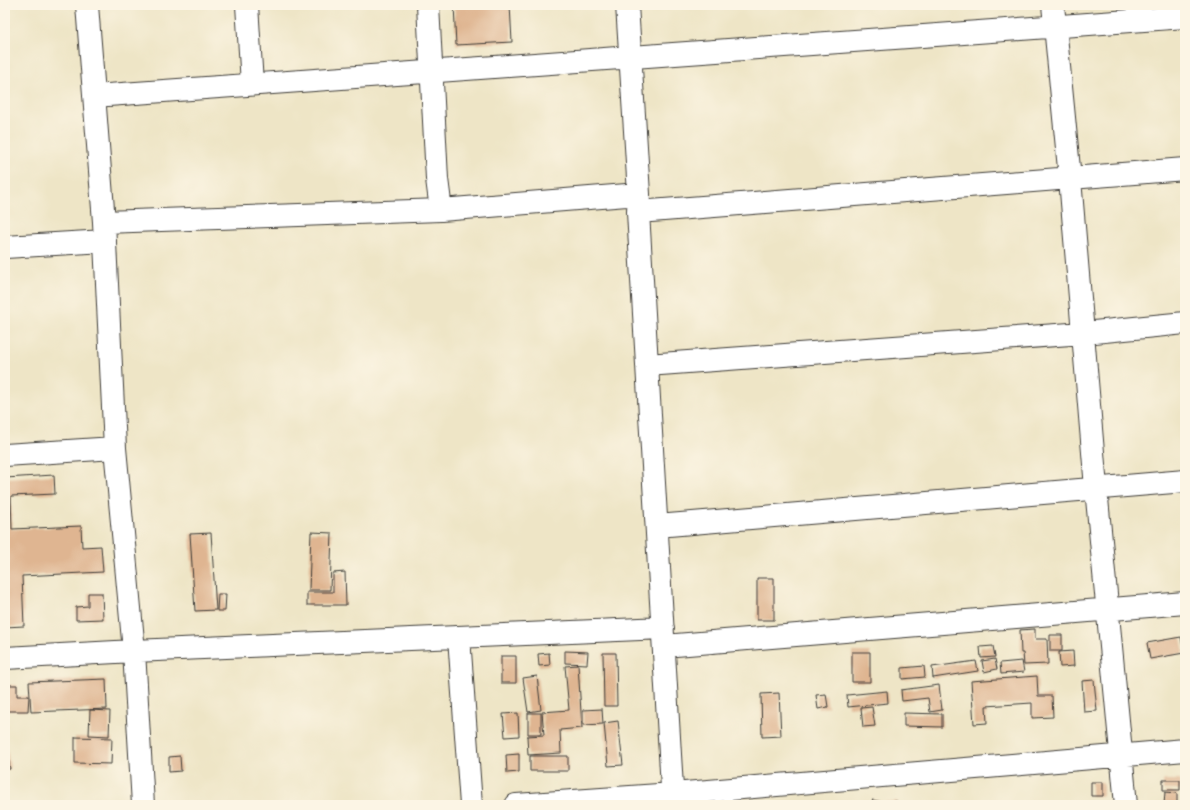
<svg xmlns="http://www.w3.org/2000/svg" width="1190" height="810" font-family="'Playpen Sans',sans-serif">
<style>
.building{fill:#dfb591}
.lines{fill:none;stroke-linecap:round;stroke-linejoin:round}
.minor-casing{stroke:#3c3a36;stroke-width:24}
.minor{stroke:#fff;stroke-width:22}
</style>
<rect width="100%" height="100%" fill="#fcf5e5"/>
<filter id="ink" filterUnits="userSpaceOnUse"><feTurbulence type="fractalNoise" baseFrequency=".025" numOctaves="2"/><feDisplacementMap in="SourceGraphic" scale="8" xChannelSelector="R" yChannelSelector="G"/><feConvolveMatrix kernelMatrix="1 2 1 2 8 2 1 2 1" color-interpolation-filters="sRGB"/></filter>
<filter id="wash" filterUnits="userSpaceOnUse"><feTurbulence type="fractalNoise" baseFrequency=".012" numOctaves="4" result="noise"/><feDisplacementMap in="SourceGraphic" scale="16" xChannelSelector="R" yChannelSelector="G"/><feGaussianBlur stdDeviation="0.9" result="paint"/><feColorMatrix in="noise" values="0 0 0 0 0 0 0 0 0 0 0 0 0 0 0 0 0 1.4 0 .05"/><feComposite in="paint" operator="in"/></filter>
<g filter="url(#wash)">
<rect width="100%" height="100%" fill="#eee5c6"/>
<g id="blocks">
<path class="building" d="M454,5H510L512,42L456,45Z
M54,475L55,494L11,496L12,529L81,526L82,547L101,546L103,572L22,576L24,626L5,627V478Z
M311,532L332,533L330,590H309Z
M211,533L216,610L195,611L190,534Z
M345,572L346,605H307V592H333V573Z
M757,578H774V620H757Z
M88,593H102L103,619L76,620V607L88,606Z
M218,594H226L225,611H217Z
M1035,629V639H1047L1048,664L1024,665L1023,653H1021L1020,630Z
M1050,635H1062V651H1050Z
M1181,637L1184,653L1150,659L1147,643Z
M993,646L995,657L981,658L980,647Z
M565,651L588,652L587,664L565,663Z
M1073,651L1074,666L1060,667L1059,652Z
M852,652H870V682H852Z
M549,653L550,665L539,666L538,654Z
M603,653H616L617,706H604Z
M501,656H516V683H501Z
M995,659L997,669L984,672L982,661Z
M976,661L978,671L933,678L932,667Z
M1022,661L1024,672L1001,674L1000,663Z
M578,665L582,728L560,730L561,753L528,755L527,736L544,735L542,712L569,710L565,666Z
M924,666L925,677L902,679V668Z
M537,676L541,710L528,712L523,678Z
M1037,676L1038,696H1052L1053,717L1032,718V703L986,706L987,723L974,724L971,681Z
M106,679L107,709L31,712L29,682Z
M1094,680L1097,711L1084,712L1082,681Z
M5,685H17V696H29L28,711H5Z
M939,685L942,710L930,712L928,698L902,701L901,690Z
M887,691L888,703L848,707L847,695Z
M779,693L781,736L762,737L761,694Z
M826,694L828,707L818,709L816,695Z
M872,707L875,726L863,727L861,708Z
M602,709L603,724L583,725V710Z
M90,710L110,711L109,736L89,735Z
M518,713L519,736L505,737L503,714Z
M528,713H541V734H528Z
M904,713L942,714V727L904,726Z
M618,721L623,765L608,766L604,723Z
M75,737L112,738L111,764L75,763Z
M6,742L10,769L5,770V743Z
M519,754V772L507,773L506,755Z
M180,756L181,771L169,772V757Z
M530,756H568V771H530Z
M1163,780H1180V790H1163Z
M1091,782H1103V796H1091Z
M1165,792L1177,793V805H1164Z
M872,800L883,802L882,805H872Z
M897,801L898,805H885V802Z
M995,803H1008V805H995Z"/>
</g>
</g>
<g filter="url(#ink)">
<use href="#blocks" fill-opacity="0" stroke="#3c3a36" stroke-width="1"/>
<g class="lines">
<g class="minor-casing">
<path id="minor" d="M87,5L104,222L115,448L134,651L143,805
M247,5L252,84
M428,5L437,179L441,210
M627,5L639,194L638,212L673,805
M1053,5L1070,179L1096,488L1126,805
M94,96L1185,17
M638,212L1185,169
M104,222L441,210L639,194
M5,247L105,241
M647,365L1084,333L1185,323
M5,455L115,448
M657,526L1185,481
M459,637L471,805
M664,646L1185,603
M5,658L134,651L663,628
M516,805L673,794L1185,750"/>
</g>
<use href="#minor" class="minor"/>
</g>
</g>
<rect width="1190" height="810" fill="none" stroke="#fcf5e5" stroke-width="20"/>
</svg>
